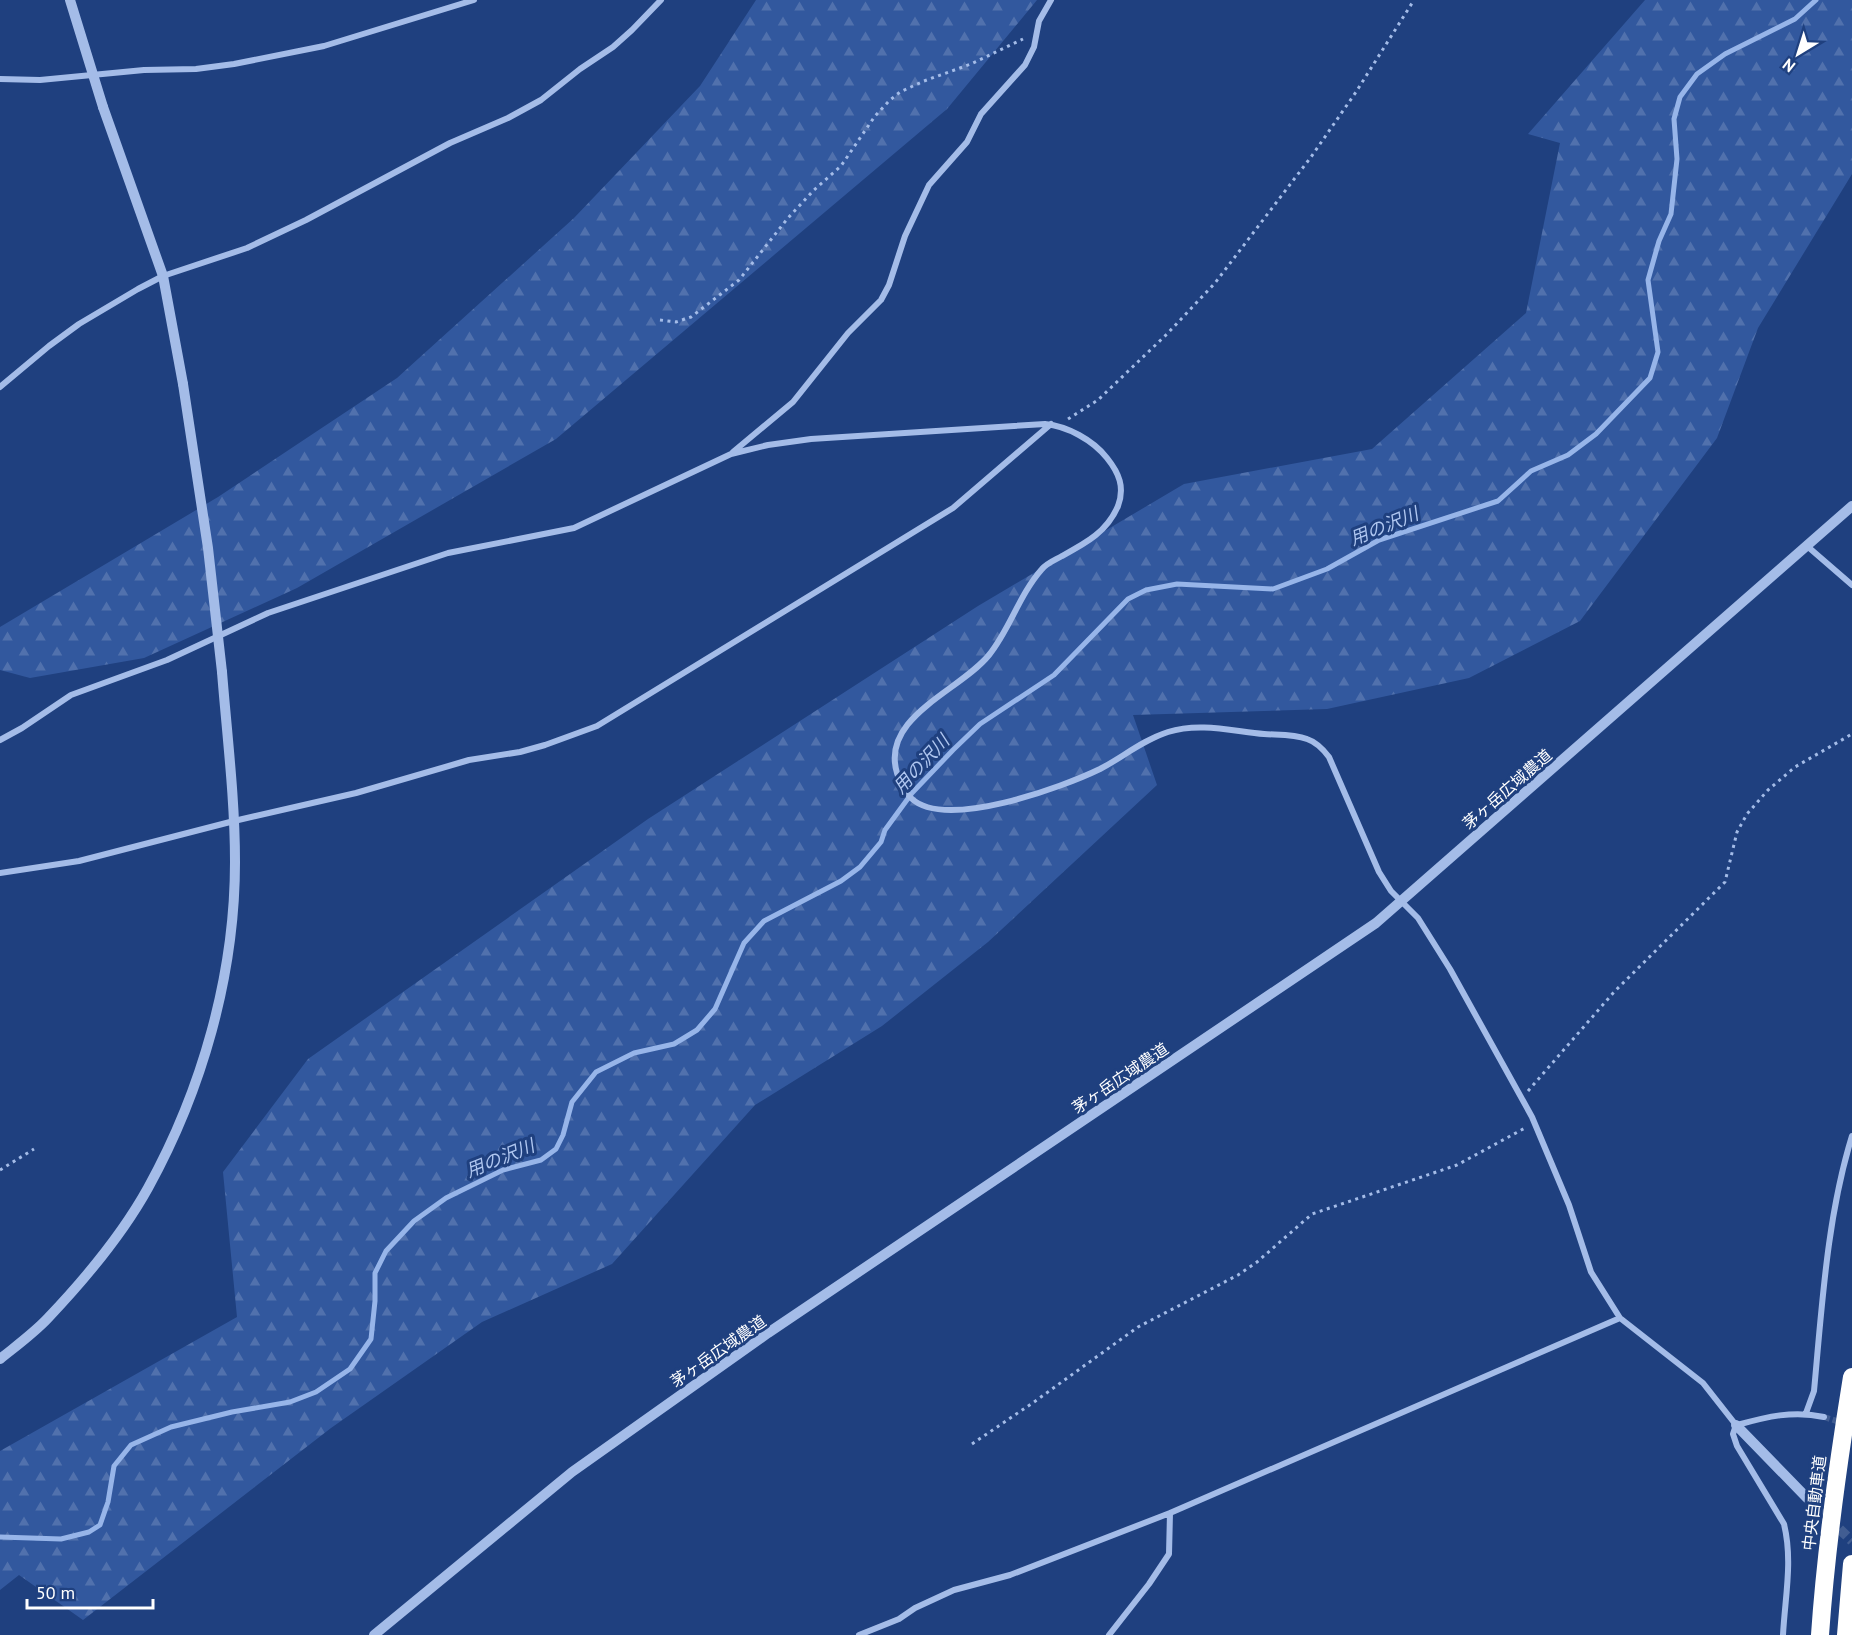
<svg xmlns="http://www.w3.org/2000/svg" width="1852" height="1635" font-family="'PT Sans','Noto Sans JP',sans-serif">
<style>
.forest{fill:url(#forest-firs)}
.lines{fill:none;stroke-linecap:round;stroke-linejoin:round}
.stream{stroke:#97b5e9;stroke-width:5}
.minor-tunnel{stroke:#415d92;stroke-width:6;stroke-dasharray:6 3;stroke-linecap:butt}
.tertiary-tunnel{stroke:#415d92;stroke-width:10;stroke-dasharray:10 5;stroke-linecap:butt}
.path{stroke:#a4bce8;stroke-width:3;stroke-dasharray:3 4.5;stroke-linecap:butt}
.minor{stroke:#a4bce8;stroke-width:6}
.tertiary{stroke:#a4bce8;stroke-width:10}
.motorway{stroke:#fff;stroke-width:18}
.tertiary-bridge{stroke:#a4bce8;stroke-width:10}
.labels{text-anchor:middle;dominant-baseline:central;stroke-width:6;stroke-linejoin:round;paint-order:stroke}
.street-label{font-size:16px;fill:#fff;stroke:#1f407f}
.water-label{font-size:18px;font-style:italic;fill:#afc6f0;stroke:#1f407f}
</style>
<defs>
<pattern id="forest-firs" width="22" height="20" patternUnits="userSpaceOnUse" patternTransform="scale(1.5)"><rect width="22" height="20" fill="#32589e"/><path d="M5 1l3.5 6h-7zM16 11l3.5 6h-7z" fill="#5171ad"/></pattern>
</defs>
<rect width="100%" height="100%" fill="#1f407f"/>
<path class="forest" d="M756,0H1037L947,109L556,439L297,588L144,658L30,678L0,670V627L218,497L397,378L574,218L700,86Z
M1645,0H1852V174L1758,328L1717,438L1580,621L1469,678L1327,709L1133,715L1157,785L988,942L882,1026L755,1105L612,1264L482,1322L331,1428L83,1620L19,1575L0,1590V1451L237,1317L223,1172L308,1059L648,819L978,606L1184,484L1372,449L1526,313L1560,143L1528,134Z"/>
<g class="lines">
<path class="stream" d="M0,1537L61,1539L89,1532L100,1525L108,1502L114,1466L131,1445L171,1427L232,1412L290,1402L316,1392L350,1369L371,1339L375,1301V1273L386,1251L414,1221L446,1198L503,1170L541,1160L556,1149L563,1135L572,1102L596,1072L634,1053L674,1044L697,1030L715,1009L744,943L764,921L841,881L860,867L881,842L885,830L912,793L953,750L980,724L1054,675L1128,599L1146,590L1177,584L1273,589L1327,569L1379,540L1498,501L1531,471L1568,455L1596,434L1650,378L1658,352L1648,280L1659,241L1671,214L1677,159L1674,119L1680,97L1697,74L1725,54L1795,19L1816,0"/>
<path class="minor-tunnel" d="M1824,1417L1843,1423"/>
<path class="tertiary-tunnel" d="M1807,1498L1852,1541"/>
<path class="path" d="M660,320L676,322L691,317L739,280L788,218L814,190L841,166L875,116L889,101L900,92L924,81L971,64L1023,39
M1068,419L1098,400L1167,334L1215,283L1311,157L1356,92L1414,0
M1528,1091L1614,992L1725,882L1737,832L1747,814L1768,790L1795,767L1852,734
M0,1170L34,1149
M972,1444L1034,1402L1138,1327L1238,1275L1257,1262L1312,1214L1457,1165L1525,1128"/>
<path class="minor" d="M0,79L40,80L144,70L196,69L234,64L324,46L474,0
M0,387L49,346L79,324L138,289L163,276L247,248L306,220L450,143L508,118L541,100L580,69L613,47L632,30L661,0
M733,452L793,402L848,333L881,300L889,285L905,236L929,185L967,142L981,114L1025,65L1034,47L1039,21L1051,0
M1807,546L1852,585
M0,740L22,728L71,695L167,660L268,613L448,553L574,528L731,454L768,445L811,439L1045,424C1067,426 1093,440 1107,458C1119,473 1125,487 1118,506C1107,532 1086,543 1062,556C1055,560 1047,563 1042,569C1019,595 1010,629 989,655C960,691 880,717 897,773C900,782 905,792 911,798C945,831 1063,787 1100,769C1123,757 1143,740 1168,732C1199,722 1232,731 1264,734C1277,735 1294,734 1307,739C1316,742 1323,749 1329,757L1379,872L1391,891L1418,918L1450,969L1532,1117L1569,1205L1591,1272L1620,1318
M0,873L79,861L234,821L356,793L469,760L520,752L545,745L597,726L953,508L1051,424
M1806,1413L1814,1391C1822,1306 1827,1217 1852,1136
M1736,1425L1733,1434L1737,1446L1784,1524C1793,1561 1785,1597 1783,1635
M1737,1425C1766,1417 1793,1410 1824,1417
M859,1635L899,1619L915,1608L954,1590L1010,1575L1170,1513
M1109,1635L1149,1584L1169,1554L1170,1513L1620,1318L1703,1383L1736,1425"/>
<path class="tertiary" d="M103,107L163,276L183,384
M0,1359C16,1346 34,1333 48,1318C85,1279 122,1235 148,1188C202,1090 235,975 235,862C235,799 227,735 222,672
M1736,1425L1807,1498
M374,1635L572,1472L768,1333L1376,923L1852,506"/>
<path class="motorway" d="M1820,1635C1826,1548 1838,1463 1852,1377
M1846,1635L1852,1564"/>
<path class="tertiary-bridge" d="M70,0L103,107
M183,384L208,548L222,672"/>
</g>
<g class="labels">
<g class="street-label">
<text transform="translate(1507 789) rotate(-41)">茅ヶ岳広域農道</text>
<text transform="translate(1120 1078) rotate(-34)">茅ヶ岳広域農道</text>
<text transform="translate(718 1351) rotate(-35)">茅ヶ岳広域農道</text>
<text transform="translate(1814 1503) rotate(-83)">中央自動車道</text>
</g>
<g class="water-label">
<text transform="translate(1384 526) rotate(-22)">用の沢川</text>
<text transform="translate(921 764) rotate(-47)">用の沢川</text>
<text transform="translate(500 1158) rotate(-22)">用の沢川</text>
</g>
</g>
<g transform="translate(1798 54) rotate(218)" stroke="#1f407f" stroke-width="4.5" paint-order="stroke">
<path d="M0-4.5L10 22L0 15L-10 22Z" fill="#ffffff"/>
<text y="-9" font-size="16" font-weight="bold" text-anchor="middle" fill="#ffffff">N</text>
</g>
<path d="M27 1599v9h126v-9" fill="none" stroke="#ffffff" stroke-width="3"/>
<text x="36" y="1599" font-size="18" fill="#ffffff" stroke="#1f407f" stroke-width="4.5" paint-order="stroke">50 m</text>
</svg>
